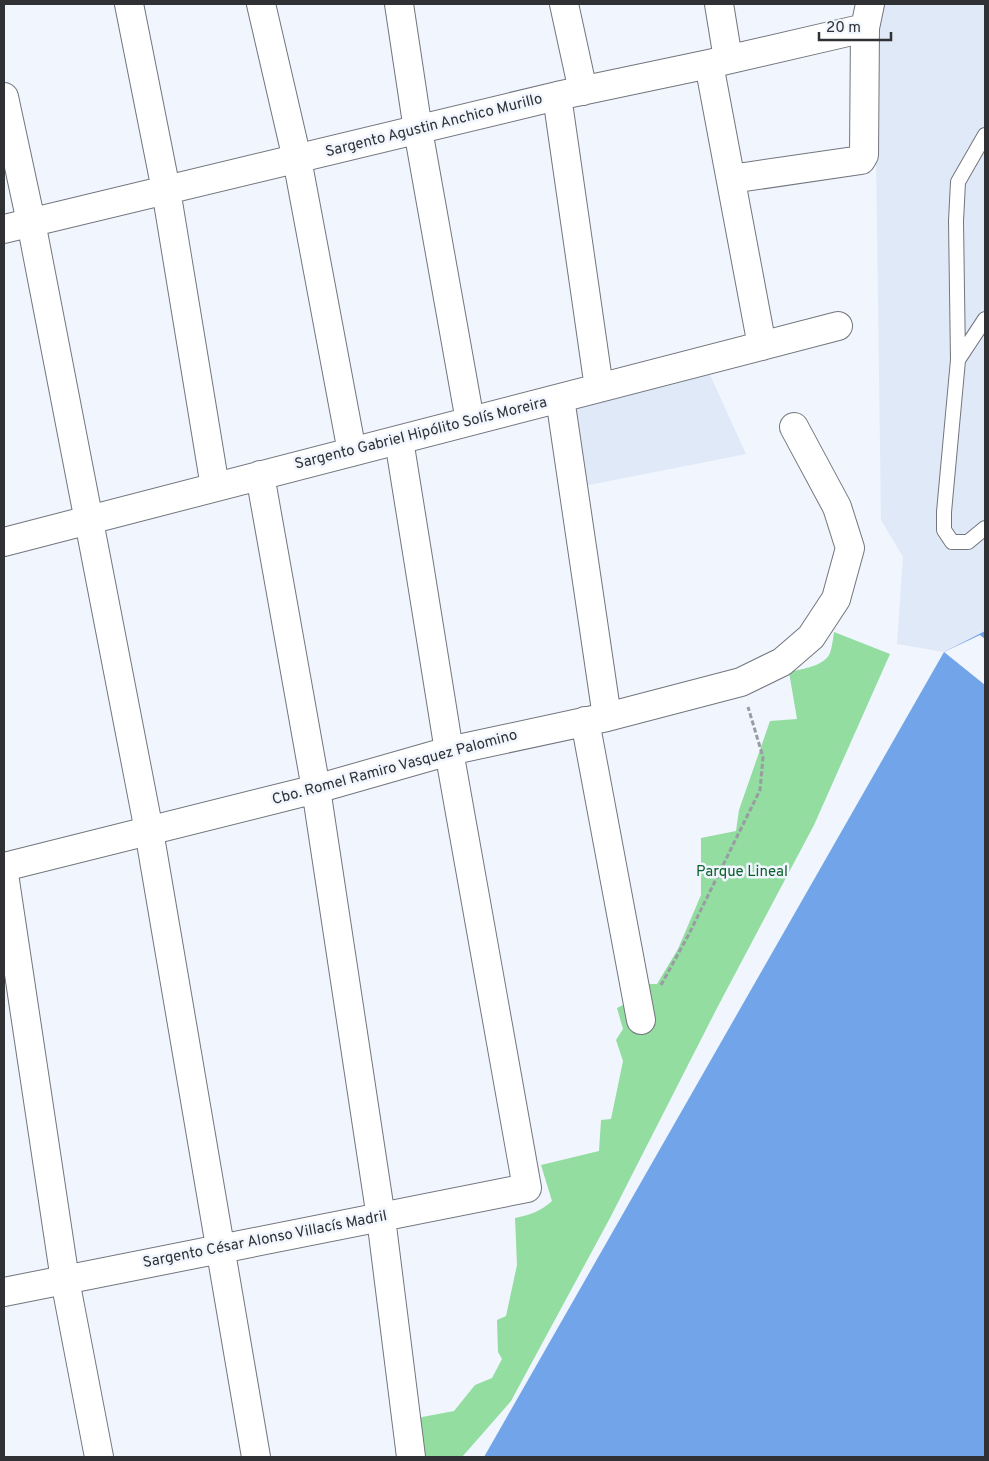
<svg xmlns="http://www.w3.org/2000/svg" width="989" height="1461" font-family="Overpass,sans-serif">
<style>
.built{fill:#e0e9f7}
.green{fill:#92dd9f}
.water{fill:#72a4e9}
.pier{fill:#f0f5fe}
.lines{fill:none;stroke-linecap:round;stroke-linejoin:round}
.lane-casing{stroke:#72767d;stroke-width:16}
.street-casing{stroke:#72767d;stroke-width:30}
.path{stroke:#999ca3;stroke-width:3;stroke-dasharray:5 2.5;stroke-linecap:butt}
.lane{stroke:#fff;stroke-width:14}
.street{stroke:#fff;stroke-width:28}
.labels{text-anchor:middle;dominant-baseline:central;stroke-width:5;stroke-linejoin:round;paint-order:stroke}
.street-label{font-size:15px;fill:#2f3134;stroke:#f0f5fe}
.park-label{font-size:15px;fill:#0a5f27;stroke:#f0f5fe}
</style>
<rect width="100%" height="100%" fill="#f0f5fe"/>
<path class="built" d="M874,4H985V631L944,652L897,644L903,557L881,520Z
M706,366L746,454L579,487L565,405Z"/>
<path class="green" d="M834,632L890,654L814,825L717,1008L610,1218L511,1401L462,1457H419L417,1418L454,1411L475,1385L492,1378L502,1359L498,1352L497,1320L506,1316L517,1265L515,1218C530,1215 541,1211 552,1201L541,1165L599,1151L601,1120L611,1119L623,1061L616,1040L623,1029L617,1008L623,1005L624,996L642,984H657L678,949L701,895V838L736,831L739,810L770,721L797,719L789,672C802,669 825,666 830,653C832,647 833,639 834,632Z"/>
<path class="water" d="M985,631V1457H484L944,652Z"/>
<path class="pier" d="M980,635L985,639V685L944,652Z"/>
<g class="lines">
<g class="lane-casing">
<path id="lane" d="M985,135L958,182L956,221L958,360L944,512V530L952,542H968L985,528
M958,360L985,319"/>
</g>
<g class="street-casing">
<path id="street" d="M129,4L166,190L215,487
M261,4L297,159L352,452
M399,4L418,130L470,421
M564,4L583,91
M719,4L728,59
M709,64L762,346
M557,96L599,388
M4,97L31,222L149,831L256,1457
M731,179L861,160L864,155L865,28L870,4
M4,229L557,96L709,64L865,28
M560,398L607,717
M260,475L316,789L381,1218L411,1457
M4,542L838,326
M585,721L641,1020
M4,867L316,789L449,751L607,717L741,682L782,662L811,637L836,599L850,548L837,507L794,427
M4,874L65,1280L99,1457
M4,1292L527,1188L449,751L399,440"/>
</g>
<path class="path" d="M661,985L689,934L760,790L763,757L748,707"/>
<use href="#lane" class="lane"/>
<use href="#street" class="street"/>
</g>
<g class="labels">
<g class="street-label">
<text transform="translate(434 126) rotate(-14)">Sargento Agustin Anchico Murillo</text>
<text transform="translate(421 434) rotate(-14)">Sargento Gabriel Hipólito Solís Moreira</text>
<text transform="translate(395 768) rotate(-15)">Cbo. Romel Ramiro Vasquez Palomino</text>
<text transform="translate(265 1240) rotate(-11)">Sargento César Alonso Villacís Madril</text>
</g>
<g class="park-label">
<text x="742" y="872">Parque Lineal</text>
</g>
</g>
<rect width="989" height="1461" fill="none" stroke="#2f3134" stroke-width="10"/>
<path d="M819 32v8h72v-8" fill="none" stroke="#2f3134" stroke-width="2.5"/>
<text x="826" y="32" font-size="15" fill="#2f3134" stroke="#f0f5fe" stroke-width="4" paint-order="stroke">20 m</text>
</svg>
